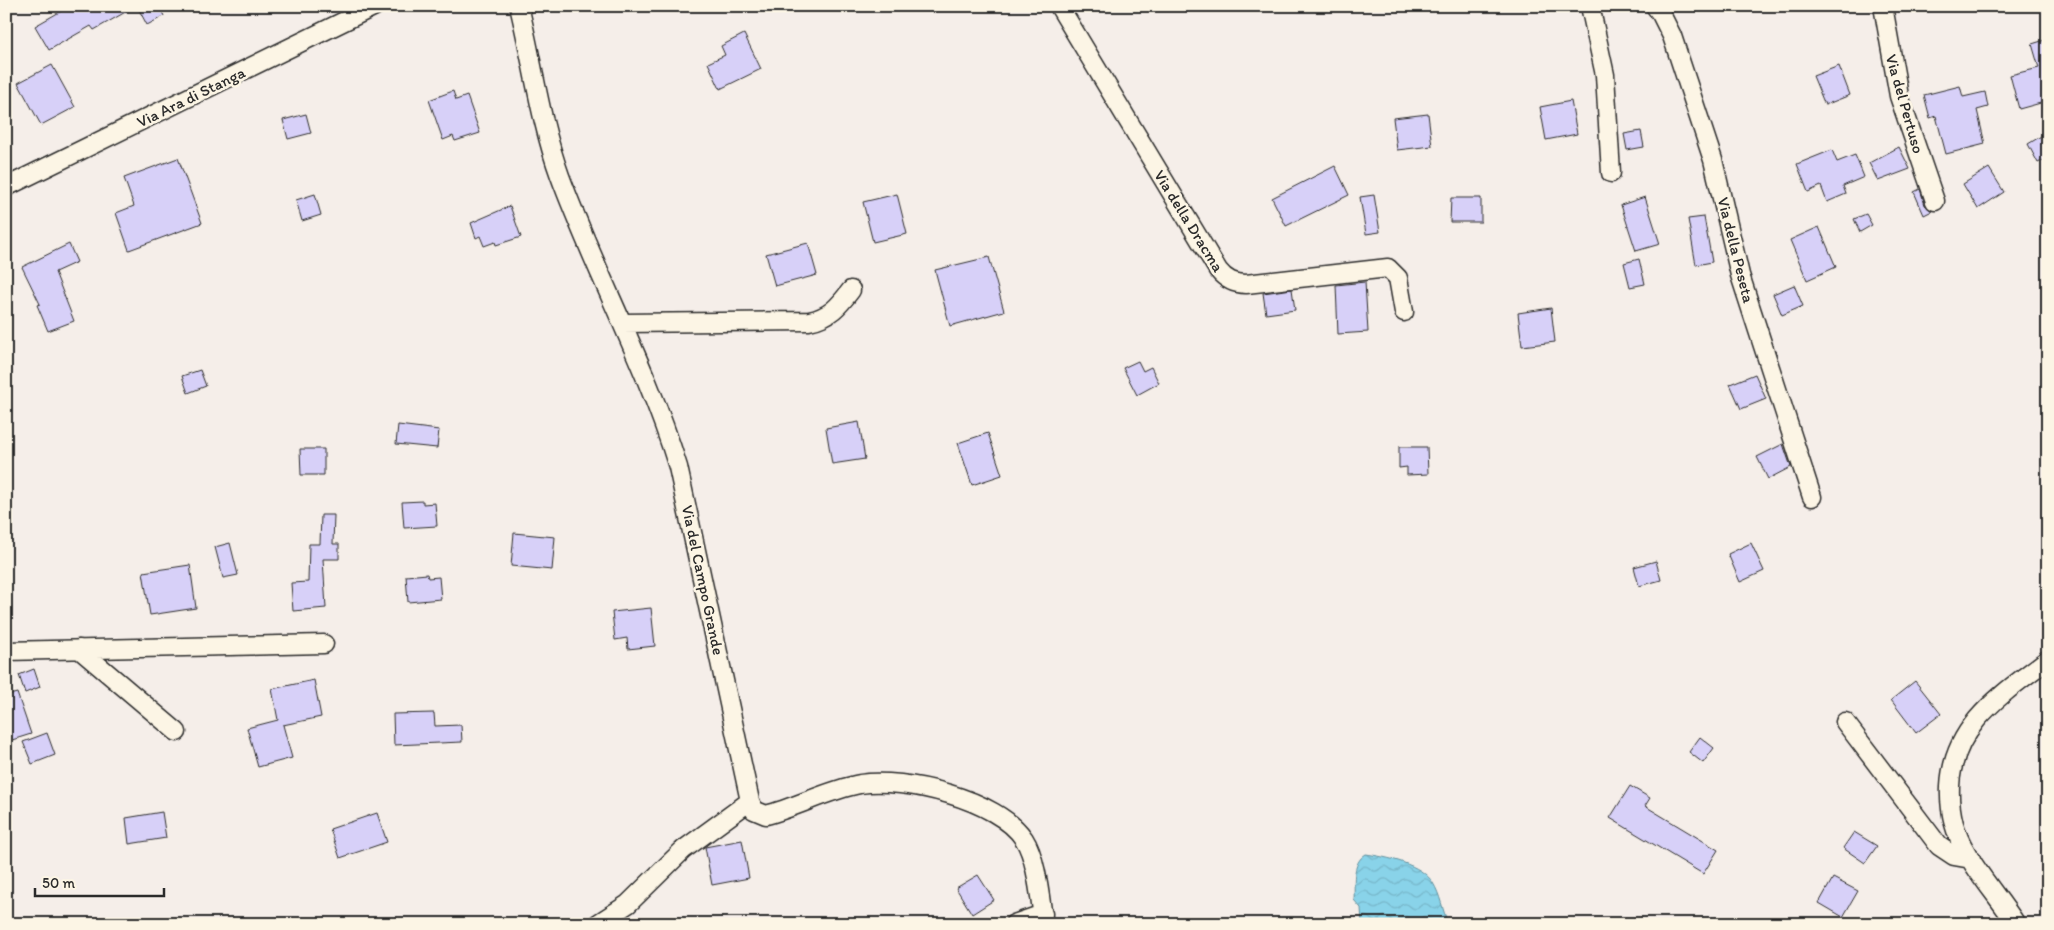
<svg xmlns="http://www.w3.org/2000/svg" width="2054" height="930" font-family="Itim,sans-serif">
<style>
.water{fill:url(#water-waves);stroke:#63909d}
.building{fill:#d7d0f8;stroke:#2b2b2b}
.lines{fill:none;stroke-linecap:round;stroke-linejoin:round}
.minor-casing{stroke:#2b2b2b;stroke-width:21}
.minor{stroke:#fcf5e5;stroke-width:18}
.labels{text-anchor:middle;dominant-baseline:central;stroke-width:5;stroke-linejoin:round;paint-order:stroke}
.street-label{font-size:16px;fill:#2b2b2b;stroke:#fcf5e5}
</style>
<defs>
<pattern id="water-waves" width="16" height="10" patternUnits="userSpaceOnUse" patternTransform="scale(1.25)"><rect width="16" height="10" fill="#89d3e9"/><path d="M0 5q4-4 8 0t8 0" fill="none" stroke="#76b5c8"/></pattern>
</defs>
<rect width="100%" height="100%" fill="#f5eee9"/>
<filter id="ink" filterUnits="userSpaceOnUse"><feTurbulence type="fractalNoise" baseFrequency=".02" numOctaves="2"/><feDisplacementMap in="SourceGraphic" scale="10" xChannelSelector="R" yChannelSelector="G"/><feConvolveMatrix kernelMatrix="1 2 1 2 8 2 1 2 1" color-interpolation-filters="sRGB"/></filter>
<g filter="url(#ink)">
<path class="water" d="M1366,854C1386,857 1422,864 1433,883C1440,894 1443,911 1448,924H1362L1361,908L1354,900C1355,884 1351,863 1366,854Z"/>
<path class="building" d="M70,6H136L94,30L91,26L49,50L35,26Z
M137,6H159L164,16L147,25Z
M744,34L761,69L720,89L708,63L725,55L721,46Z
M2048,39V84H2046L2048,101L2019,109L2010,75L2039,68L2032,44Z
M52,65L75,107L41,125L18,83Z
M1839,66L1850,95L1825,105L1813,76Z
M1960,86L1963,97L1985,92L1988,107L1977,110L1985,144L1946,154L1936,116L1930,118L1924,95Z
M453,91L456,100L467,96L480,133L455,141L453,136L443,140L429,100Z
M1571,101L1577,134L1546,140L1540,107Z
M306,114L311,133L288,139L283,120Z
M1428,114L1432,146L1397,150L1393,118Z
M1641,131L1644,147L1627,150L1624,134Z
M2048,132V158L2038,163L2028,144Z
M1899,147L1910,169L1878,181L1869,163Z
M1832,150L1837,162L1855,155L1864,177L1843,186L1846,194L1827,202L1821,186L1808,192L1797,164Z
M178,158L202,223L129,250L116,213L134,206L124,178Z
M1335,166L1349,195L1286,226L1272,198Z
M1989,168L2004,192L1978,209L1963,184Z
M1920,189L1925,205L1932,211L1924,215L1914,192Z
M315,194L321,215L302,221L296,200Z
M897,194L907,234L873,242L863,202Z
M1374,195L1380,232L1366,234L1360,197Z
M1645,197L1660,244L1636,251L1621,205Z
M1451,198H1481V222H1450Z
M510,206L521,237L496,245L495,242L484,246L480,236L476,238L471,223Z
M1866,214L1872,225L1860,232L1854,219Z
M1704,217L1712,262L1696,265L1688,219Z
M1819,227L1836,267L1807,280L1790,240Z
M808,243L817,275L775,286L766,254Z
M69,244L77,262L55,272L74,321L48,331L37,305L40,304L22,267Z
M989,257L1004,311L950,326L935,270Z
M1639,259L1645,284L1630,287L1624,263Z
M1365,282L1368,332L1338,334L1336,285Z
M1794,285L1803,306L1782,315L1773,294Z
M1292,289L1295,310L1266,314L1263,293Z
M1551,308L1555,342L1522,346L1518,313Z
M1138,361L1143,371L1151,367L1159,383L1137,395L1123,368Z
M200,370L206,386L188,393L182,376Z
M1755,374L1766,399L1741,409L1730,384Z
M859,422L865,459L832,464L826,428Z
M398,425L439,430L437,448L396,444Z
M988,433L1002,475L972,485L958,443Z
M1783,444L1791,467L1768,479L1757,457Z
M1399,447H1427L1428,474L1407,475V467L1399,468Z
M300,449H324V475H301Z
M423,501V504L435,503L437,526L404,528L402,502Z
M321,515H334L333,544H339V559H323L326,608L293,611L291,583L308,582L309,544H320Z
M514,533L555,537L552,570L511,566Z
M230,543L238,575L223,578L215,547Z
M1751,543L1764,571L1740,582L1728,554Z
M1656,561L1661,580L1639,586L1634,567Z
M190,565L196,608L150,615L143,572Z
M427,574L428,578L439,577L441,599L408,602L406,576Z
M651,608L655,646L628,649L627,638L615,640L612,612Z
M34,669L40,687L25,693L19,675Z
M314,680L321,717L283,725L292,758L258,767L247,728L278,720L272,689Z
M1915,681L1941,714L1916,733L1891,700Z
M17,693L31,734L12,740L6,724V696Z
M434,713L435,726L461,725L462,742L394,745L393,714Z
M47,733L55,755L32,764L23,742Z
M1700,737L1714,748L1703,763L1689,752Z
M1630,786L1650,798L1645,806L1718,850L1703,874L1610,818Z
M162,812L166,838L129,844L126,818Z
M377,813L387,842L340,858L330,829Z
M1854,832L1877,846L1865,863L1843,848Z
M742,840L749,878L712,885L705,847Z
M978,875L994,900L972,914L956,888Z
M1833,878L1858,891L1843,917L1819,903Z"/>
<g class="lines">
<g class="minor-casing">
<path id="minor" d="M519,6C533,63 540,121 560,176C596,274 647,366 678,467L750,801L754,810L766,815C797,807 828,790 860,784C904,777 998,799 1024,839C1037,859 1040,900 1044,924
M1059,6L1218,270C1226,280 1234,284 1246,284L1388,268L1398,278L1404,312
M1590,6L1605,75L1611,173
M1655,6L1661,14L1672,36L1713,160L1740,275L1812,497
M1883,6L1899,96L1935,201
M6,187L375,6
M622,323L809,321C830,317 839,306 851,290
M79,649L177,732
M6,651L324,644
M1845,722L1939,846L1954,856L1971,859
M597,924L628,904L683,850L750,801
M1014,924L1043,914
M2016,924C2000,899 1980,877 1966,852C1954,832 1949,809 1950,786C1953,724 2003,694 2048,659"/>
</g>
<use href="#minor" class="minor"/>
</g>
</g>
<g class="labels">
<g class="street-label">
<text transform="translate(191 97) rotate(-26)">Via Ara di Stanga</text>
<text transform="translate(1905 104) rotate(74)">Via del Pertuso</text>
<text transform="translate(1189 221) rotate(58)">Via della Dracma</text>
<text transform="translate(1736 250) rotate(76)">Via della Peseta</text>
<text transform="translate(703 580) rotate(78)">Via del Campo Grande</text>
</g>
</g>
<rect width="2054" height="930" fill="none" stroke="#fcf5e5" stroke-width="25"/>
<rect x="12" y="12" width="2029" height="905" fill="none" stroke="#2b2b2b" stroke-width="2" filter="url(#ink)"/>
<path d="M35 888v8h129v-8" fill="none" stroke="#2b2b2b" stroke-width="2.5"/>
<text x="42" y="888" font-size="15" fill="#2b2b2b" stroke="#fcf5e5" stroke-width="4" paint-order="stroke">50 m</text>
</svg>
